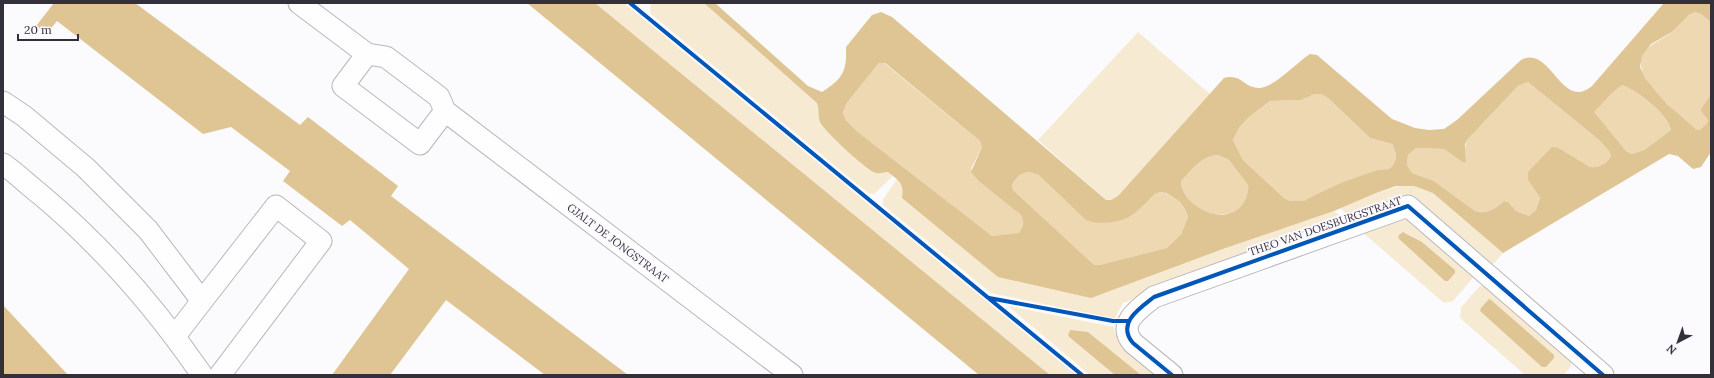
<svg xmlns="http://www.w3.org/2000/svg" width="1714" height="378" font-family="Lora,serif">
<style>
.green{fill:#f7ead2;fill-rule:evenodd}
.forest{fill:#edd8b2}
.water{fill:#dec593;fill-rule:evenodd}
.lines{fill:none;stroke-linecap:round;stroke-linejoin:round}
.minor-casing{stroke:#b9b7bd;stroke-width:23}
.minor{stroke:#fefeff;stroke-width:21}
.cycleway-casing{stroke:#fbf9fe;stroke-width:6}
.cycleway{stroke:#0057b8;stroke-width:4}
.labels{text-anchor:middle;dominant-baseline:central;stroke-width:4;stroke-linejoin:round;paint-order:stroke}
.street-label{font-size:11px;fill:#34303a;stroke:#fbf9fe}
</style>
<rect width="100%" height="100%" fill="#fbfafd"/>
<path class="green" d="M595,3H624L1076,375H1050Z
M651,3H704L818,103C820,110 817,117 821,124C826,132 868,171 876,173C880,174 885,172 888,172L893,176L874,194L868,193L651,14L650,9Z
M1138,32L1210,94L1118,196L1111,200H1106L1038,140Z
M897,179L904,187L902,198L1220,250L1334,211L1343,218L1344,222L1123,303L1115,318H1112L991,293L883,205V199Z
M1403,185L1414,186L1433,193L1503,253L1490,268L1410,198L1352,219L1340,208L1376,193Z
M1403,216L1472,271V279L1453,301L1444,303L1361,231ZM1406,233L1422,242L1455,270V273L1445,281L1399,239L1398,237Z
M1480,286H1489L1571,358V366L1564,375H1525L1460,318L1461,307Z
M1008,306L1114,327C1116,349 1142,362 1158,375H1141L1088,332L1068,336L1115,375H1090Z"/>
<path class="forest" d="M1695,12L1701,14L1711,22V94L1700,110L1707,119L1708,122L1700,130H1697C1682,117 1629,77 1643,54C1650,43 1662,40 1672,32C1680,25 1685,16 1695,12Z
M879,63H884L980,141L982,147L971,169L1020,214C1025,222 1024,225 1019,233L992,236L858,132L846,120L843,113L846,104Z
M1528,82L1599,140L1609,151L1611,156C1607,164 1598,168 1590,167L1559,148L1528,180L1540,198L1536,210L1529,216L1516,211L1508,202L1504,201C1495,209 1486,215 1475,211L1434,181L1412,173L1407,165L1408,155L1416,148L1444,149L1462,162L1466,159L1465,150L1467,140L1518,86Z
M1622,85C1637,90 1668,114 1671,130L1644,150L1632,154L1626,151L1593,112L1611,94Z
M1315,94H1321L1328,98L1370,138L1392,144C1397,154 1398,161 1389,169L1377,170L1303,201H1290L1284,198L1243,160L1233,140L1239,128L1249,117L1270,101L1301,100Z
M1218,155L1229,160L1248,185C1249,190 1247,195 1245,200C1244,203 1243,206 1241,208C1233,216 1212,216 1202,211C1192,206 1182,193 1181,181C1192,170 1201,156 1218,155Z
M1030,172H1035L1129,217L1155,194L1160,192L1165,193L1180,202L1185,209L1188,217L1181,234L1167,248L1100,265H1094L1013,190L1012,185C1017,177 1020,173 1030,172Z"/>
<path class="water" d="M54,3H135L300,125L308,117L398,186L391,196L628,375H545L446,300L390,375H332L409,269L350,220L342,226L283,181L290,171L231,127L203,134L57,21L47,33L36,26Z
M527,3H595L1050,375H979Z
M704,3H715L808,86L822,92C843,79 847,71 846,47L872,15L881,12L892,17L1106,200H1111L1118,196L1224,78C1241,73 1243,87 1258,88C1273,89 1297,62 1310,54L1317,55L1392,119L1415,128L1429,130L1444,129L1457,120L1521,60C1551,44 1561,112 1592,86L1664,3H1711V22L1701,14L1695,12L1689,15L1672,32L1651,44L1642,56L1640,67L1646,79L1657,93L1667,104L1697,130H1700L1708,122L1707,119L1700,110L1711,94V152L1701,167L1693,169L1678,156L1669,154L1503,253L1433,193L1414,186H1396L1376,193L1334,211L1220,250L1091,298L998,277L902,198C904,182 900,182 888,172C885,172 880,174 876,173C868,172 826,132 821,124C817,117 820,110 817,103ZM879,63H885L980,141L982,147L971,172L980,182L1020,214C1025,222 1024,225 1019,233L992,236L858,132L846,120L843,113L846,104ZM1528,82L1599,140L1609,151L1611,156C1607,164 1598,168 1590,167L1559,148L1552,147L1528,172V180L1540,198L1536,210L1529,216L1516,211L1508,202L1504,201C1495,209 1486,215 1475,211L1434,181L1412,173L1407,165L1408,155L1416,148L1444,149L1462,162H1466L1465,145L1467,140L1518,86ZM1622,85C1637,90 1668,114 1671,130L1644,150L1632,154L1626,151L1594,112L1611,94ZM1315,94H1321L1328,98L1370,138L1392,144C1397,154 1398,161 1389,169L1377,170L1341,183L1303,201H1290L1284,198L1243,160L1233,140L1239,128L1249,117L1270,101L1301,100ZM1218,155L1229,160L1248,185C1249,190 1247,195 1245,200C1232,229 1183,211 1181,181C1192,170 1201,156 1218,155ZM1030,172L1039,175L1086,220C1098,225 1117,223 1129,217C1138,212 1147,201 1155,194L1160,192L1166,193L1180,202L1185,209L1188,217L1181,234L1167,248L1100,265H1094L1013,190L1012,185C1017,177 1020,173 1030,172Z
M1403,232L1422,242L1455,270V273L1448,281H1445L1399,239L1398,236Z
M1489,299L1491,300L1554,355V358L1546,367H1542L1480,311L1481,308Z
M3,305L68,375H3Z
M1070,330L1088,332L1141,375H1115L1068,336Z"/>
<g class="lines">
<g class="minor-casing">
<path id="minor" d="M299,3L367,54L386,57L439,97L445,111L792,375
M367,54L343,86L420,144L445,111
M3,102L24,116L86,168L148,230L202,301L175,336
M3,164C16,173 28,185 41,195C103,247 156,308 202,375
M202,301L276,206L321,241L220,375
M1172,375L1133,343C1116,323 1140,308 1154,297L1408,206L1603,375"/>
</g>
<use href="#minor" class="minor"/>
<g class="cycleway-casing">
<path id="cycleway" d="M630,3L1082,375
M989,298L1113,321H1129
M1172,375L1133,343C1116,323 1140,308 1154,297L1408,206L1603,375"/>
</g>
<use href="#cycleway" class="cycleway"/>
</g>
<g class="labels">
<g class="street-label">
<text transform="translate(1325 226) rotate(-19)">THEO VAN DOESBURGSTRAAT</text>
<text transform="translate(618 243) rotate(37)">GJALT DE JONGSTRAAT</text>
</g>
</g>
<rect width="1714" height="378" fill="none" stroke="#34303a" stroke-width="8"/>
<g transform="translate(1678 342) rotate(221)" stroke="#fbf9fe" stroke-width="3" paint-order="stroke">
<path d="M0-3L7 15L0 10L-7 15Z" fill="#34303a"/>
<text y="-6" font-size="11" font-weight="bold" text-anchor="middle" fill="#34303a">N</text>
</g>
<path d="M18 34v6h60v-6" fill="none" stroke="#34303a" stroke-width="2"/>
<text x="24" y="34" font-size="12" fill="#34303a" stroke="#fbf9fe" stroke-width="3" paint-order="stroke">20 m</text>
</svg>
